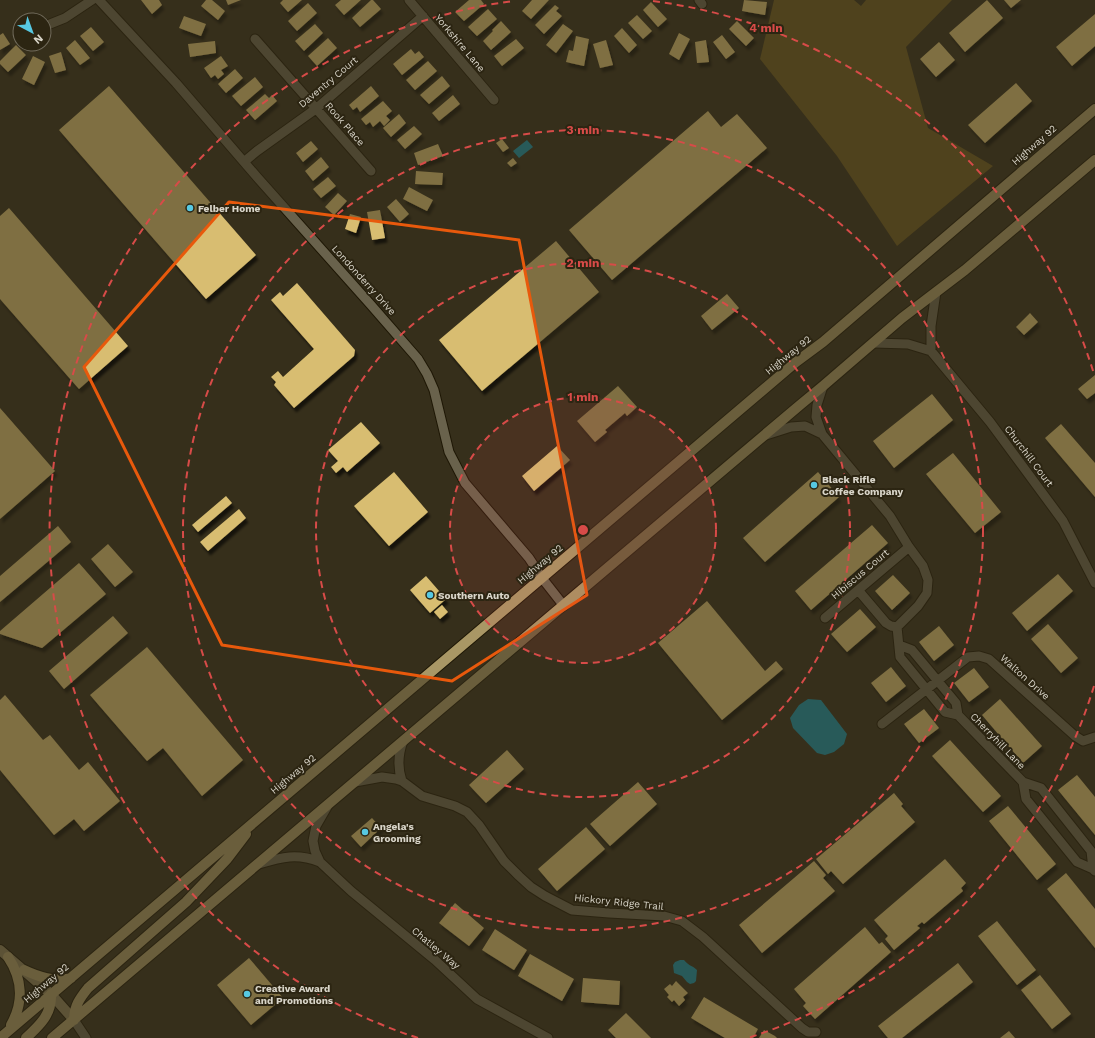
<svg xmlns="http://www.w3.org/2000/svg" width="1095" height="1038" font-family="'Work Sans',sans-serif">
<style>
.forest{fill:#6d591f}
.water{fill:#188ea4}
.building{fill:#d8bd71;filter:url(#shadow)}
.lines{fill:none;stroke-linecap:round;stroke-linejoin:round}
.street-casing{stroke:#1e1705;stroke-width:11}
.secondary-casing{stroke:#1e1705;stroke-width:12}
.primary-casing{stroke:#1e1705;stroke-width:12}
.street{stroke:#69624c;stroke-width:9}
.secondary{stroke:#897c58;stroke-width:10}
.primary{stroke:#a99765;stroke-width:10}
.marked{fill:none;stroke:#e8590c;stroke-width:3;stroke-linejoin:round}
.ring{fill:none;stroke:#d74b48;stroke-width:2;stroke-dasharray:7 5}
.poi-dot{fill:#57c9e2;stroke:#2c2512;stroke-width:1.5}
.labels{text-anchor:middle;dominant-baseline:central;stroke-width:4;stroke-linejoin:round;paint-order:stroke}
.street-label{font-size:10px;fill:#d9d5c9;stroke:#2c2512}
.poi-label{font-size:10px;font-weight:bold;fill:#d9d5c9;stroke:#2c2512;text-anchor:start}
.centre{fill:#d74b48;stroke:#2c2512;stroke-width:2}
.ring-label{font-size:12px;text-anchor:middle;font-weight:bold;fill:#d74b48;stroke:#2c2512;stroke-width:4;stroke-linejoin:round;paint-order:stroke}
</style>
<defs>
<filter id="shadow"><feDropShadow dx="2.5" dy="4.5" stdDeviation="1" flood-color="#0009"/></filter>
</defs>
<rect width="100%" height="100%" fill="#362f1b"/>
<path class="forest" d="M774,0H854L861,6L866,0H952L906,47L928,128L993,166L897,246L837,156L760,59Z"/>
<path class="water" d="M527,140L533,147L519,158L513,151Z
M808,699L821,700L847,734L844,744L834,752L825,755L817,753L793,728L790,718L799,705Z
M680,960H684C690,967 692,965 697,970L696,981L694,983L690,984L687,982L682,976L674,973L673,965L675,962Z"/>
<path class="building" d="M141,0H159L162,5L152,14Z
M206,0H212L225,11L218,20L201,6Z
M226,0H241L228,5Z
M283,0H302L288,12L280,3Z
M341,0H361L344,15L335,5Z
M371,0H373L381,9L360,27L352,18Z
M469,0H481L484,4L464,21L455,12Z
M532,0H549L531,19L522,11Z
M744,0L767,2L765,15L742,11Z
M987,0L1003,18L965,52L949,33Z
M1004,0H1021L1011,8Z
M651,2L667,19L658,27L643,10Z
M308,3L317,13L297,31L288,21Z
M555,5L559,8L556,11L562,16L544,34L535,25Z
M488,9L497,19L477,36L468,27Z
M1095,14V46L1072,66L1056,47Z
M637,15L652,31L643,39L628,23Z
M184,16L206,24L201,36L179,28Z
M501,21L511,32L491,50L483,41L493,31L492,30Z
M737,21L754,38L746,46L729,29Z
M315,24L323,33L304,51L295,41Z
M563,24L573,31L556,53L546,45Z
M91,27L104,42L93,51L80,36Z
M622,28L637,45L629,53L614,36Z
M3,33L10,44L0,50V35Z
M679,33L690,39L679,60L669,54Z
M722,35L735,52L726,59L713,42Z
M576,36L589,39L584,66L566,62L569,50L573,51Z
M328,38L337,48L317,66L308,56Z
M516,39L524,48L502,66L494,56Z
M75,40L90,58L80,65L66,48Z
M606,40L613,65L600,68L593,44Z
M706,40L709,62L697,63L695,42Z
M215,41L216,53L190,57L188,44Z
M939,42L955,60L936,77L920,59Z
M16,45L26,55L8,72L0,64V61Z
M411,49L415,54L419,51L424,57L402,75L393,64Z
M61,52L66,70L55,73L49,56Z
M33,56L45,62L34,85L22,79Z
M221,56L228,66L221,70L224,74L218,79L215,75L211,78L204,68Z
M428,61L437,71L415,90L406,80Z
M235,69L243,78L226,93L218,84Z
M442,76L450,86L429,104L420,95Z
M255,77L263,87L241,106L232,96Z
M1016,83L1032,101L985,143L968,125Z
M109,86L256,255L206,299L59,130Z
M371,86L379,96L360,112L357,107L353,110L349,105Z
M265,94L269,98L272,95L277,101L255,120L246,110Z
M453,95L460,104L439,121L432,113Z
M383,101L392,111L386,116L390,120L384,126L380,121L373,127L370,122L366,125L361,119Z
M708,111L721,127L737,114L767,148L612,280L569,230Z
M399,114L406,123L391,137L383,128Z
M414,126L422,134L405,149L397,140Z
M502,139L509,148L503,152L496,143Z
M311,141L318,149L303,162L296,153Z
M438,144L443,156L418,165L414,153Z
M321,157L329,167L313,181L305,171Z
M513,158L517,163L511,167L507,163Z
M416,171L443,173L442,185L415,184Z
M328,177L336,186L321,198L313,189Z
M409,187L433,200L427,211L403,199Z
M338,193L347,201L334,215L325,207Z
M396,199L409,214L400,222L387,207Z
M9,208L128,346L79,389L0,299V216Z
M380,210L385,238L372,240L367,212Z
M350,214L361,217L356,233L345,229Z
M556,241L599,292L482,391L439,340Z
M297,283L355,350L354,356L294,408L274,385L276,382L271,377L278,371L283,377L314,349L271,300L280,292L283,296Z
M727,294L739,308L712,330L701,316Z
M1030,313L1038,322L1024,335L1016,327Z
M1095,375V393L1087,399L1078,389Z
M618,386L637,407L627,416L625,413L605,430L607,432L595,442L577,421Z
M932,394L953,420L894,468L873,441Z
M0,408L55,471L0,519Z
M361,422L380,443L347,472L343,467L336,473L331,467L338,461L328,450Z
M1061,424L1095,463V497L1045,438Z
M557,446L570,460L534,491L522,476Z
M953,453L1001,512L975,533L926,474Z
M394,472L428,512L389,546L354,506Z
M818,472L839,497L765,562L743,538Z
M226,496L232,503L198,532L192,525Z
M239,509L246,518L208,551L200,542Z
M872,525L888,543L811,610L795,591Z
M58,526L71,542L0,602V576Z
M108,544L133,572L115,587L91,559Z
M79,563L106,594L42,648L0,634V631Z
M1058,574L1073,591L1027,631L1012,613Z
M893,575L910,593L892,610L875,591Z
M426,576L446,599L430,613L410,590Z
M707,601L765,671L776,661L783,669L722,720L658,643Z
M442,605L448,612L440,619L434,612Z
M860,609L876,627L847,652L831,634Z
M113,616L128,633L64,689L49,671Z
M1048,624L1078,658L1061,673L1031,639Z
M939,626L954,645L934,661L919,642Z
M147,647L243,760L202,796L163,748L147,761L90,695Z
M891,667L906,686L886,702L871,683Z
M974,668L989,687L969,702L954,683Z
M5,695L43,740L50,735L79,770L88,762L120,801L84,831L74,819L54,835L0,770V700Z
M1000,699L1042,746L1023,763L982,715Z
M924,709L939,728L919,743L904,724Z
M950,740L1001,796L983,812L932,756Z
M507,750L524,769L486,803L469,785Z
M1077,775L1095,797V835L1058,790Z
M638,782L657,804L610,846L590,824Z
M894,793L903,804L901,806L915,822L843,884L831,871L828,874L816,859Z
M1008,806L1056,864L1037,880L989,821Z
M372,818L381,828L361,847L351,836Z
M586,827L605,849L557,891L538,869Z
M945,859L966,883L961,888L963,891L924,924L922,922L917,926L920,928L894,950L885,939L888,936L874,920Z
M814,861L826,875L823,878L835,891L762,953L739,925Z
M1066,873L1095,909V948L1047,889Z
M455,903L484,928L469,946L439,923Z
M997,921L1036,970L1017,985L978,936Z
M865,927L879,944L882,942L891,952L815,1019L803,1006L806,1003L794,989Z
M495,929L527,950L514,970L482,950Z
M530,954L574,979L562,1001L518,976Z
M249,958L283,998L251,1025L217,985Z
M958,963L973,982L902,1038H888L878,1026Z
M1040,975L1071,1014L1052,1029L1021,990Z
M583,978L620,981L619,1005L581,1002Z
M676,981L688,993L683,997L685,1000L679,1006L674,1000L672,1002L667,997L669,995L664,989L670,984L672,986Z
M704,997L758,1029L753,1038H725L691,1018Z
M626,1013L651,1038H616L608,1030Z
M764,1030L775,1036L777,1038H759Z
M1009,1031L1015,1038H1000Z"/>
<g class="lines">
<g class="street-casing">
<path id="street" d="M99,0L176,83L257,177L371,305L418,359L427,374L434,390L449,452L465,483L529,558L542,578L564,606
M409,0L494,100
M699,0L702,4
M45,26L65,18L92,0
M255,39L371,171
M245,161L257,151L317,108L423,16
M874,343L908,344L931,351
M931,351L990,422L1063,521L1095,583
M931,351V326L936,292
M823,386L817,405L816,417L822,434L890,516L909,547L923,566L928,580L927,593L918,606L897,627L900,657L945,712L958,715L1023,782L1041,788L1091,851L1093,869
M766,435L791,427L805,426L822,434
M858,590L886,623L891,626L897,627
M825,618L909,547
M899,645L912,650L956,703L958,715
M882,724L968,657L979,656L989,659L1075,736L1083,741L1095,737
M402,781C397,767 398,755 403,741
M355,782L382,777L396,779L402,781L422,796L455,806L467,812L479,825L504,861L519,876L531,887L545,896L572,910L609,913L664,916L682,921L703,937L802,1028L808,1032H816
M1023,782L1026,799L1077,862L1093,869L1095,871
M327,807L316,826L313,841L315,851L320,862L351,891L435,960L477,999L548,1038
M259,864C282,857 297,853 320,862
M74,1020L86,1038"/>
</g>
<g class="secondary-casing">
<path id="secondary" d="M0,950L51,994L74,1020"/>
</g>
<g class="primary-casing">
<path id="primary" d="M8,957C22,978 24,1002 11,1025
M24,970C39,977 54,982 71,978
M74,1020C74,1006 80,998 88,988L186,902L227,859L246,834
M0,1038L796,362L823,342L1095,109
M26,1038C40,1025 52,1014 51,994
M52,1038L800,405L823,386L902,318L965,270L1095,160"/>
</g>
<use href="#street" class="street"/>
<use href="#secondary" class="secondary"/>
<use href="#primary" class="primary"/>
</g>
<path d="M0 0H1095V1038H0ZM229,202L519,240L587,595L452,681L222,645L84,367Z" fill="#362f1b" fill-opacity=".55" fill-rule="evenodd"/>
<path class="marked" d="M229,202L519,240L587,595L452,681L222,645L84,367Z"/>
<circle cx="583" cy="530" r="133" fill="#d74b48" fill-opacity=".12"/>
<g class="ring">
<circle cx="583" cy="530" r="133"/>
<circle cx="583" cy="530" r="267"/>
<circle cx="583" cy="530" r="400"/>
<path d="M1094 686A534 534 0 0 1 748 1038M418 1038A534 534 0 0 1 513 1M653 1A534 534 0 0 1 1094 374"/>
</g>
<g class="poi-dot">
<circle cx="190" cy="208" r="4"/>
<circle cx="814" cy="485" r="4"/>
<circle cx="430" cy="595" r="4"/>
<circle cx="365" cy="832" r="4"/>
<circle cx="247" cy="994" r="4"/>
</g>
<g class="labels">
<g class="street-label">
<text transform="translate(460 43) rotate(50)">Yorkshire Lane</text>
<text transform="translate(328 82) rotate(-40)">Daventry Court</text>
<text transform="translate(345 124) rotate(49)">Rook Place</text>
<text transform="translate(1034 145) rotate(-41)">Highway 92</text>
<text transform="translate(364 280) rotate(48)">Londonderry Drive</text>
<text transform="translate(788 355) rotate(-39)">Highway 92</text>
<text transform="translate(1029 456) rotate(53)">Churchill Court</text>
<text transform="translate(540 564) rotate(-40)">Highway 92</text>
<text transform="translate(860 574) rotate(-40)">Hibiscus Court</text>
<text transform="translate(1025 677) rotate(42)">Walton Drive</text>
<text transform="translate(998 741) rotate(46)">Cherryhill Lane</text>
<text transform="translate(293 774) rotate(-40)">Highway 92</text>
<text transform="translate(619 902) rotate(6)">Hickory Ridge Trail</text>
<text transform="translate(436 948) rotate(40)">Chatley Way</text>
<text transform="translate(46 983) rotate(-40)">Highway 92</text>
</g>
<g class="poi-label">
<text x="198" y="208">Felber Home</text>
<text x="822" y="479">Black Rifle<tspan x="822" dy="12">Coffee Company</tspan></text>
<text x="438" y="595">Southern Auto</text>
<text x="373" y="826">Angela's<tspan x="373" dy="12">Grooming</tspan></text>
<text x="255" y="988">Creative Award<tspan x="255" dy="12">and Promotions</tspan></text>
</g>
</g>
<circle cx="583" cy="530" r="6" class="centre"/>
<g class="ring-label">
<text x="766" y="32">4 min</text>
<text x="583" y="134">3 min</text>
<text x="583" y="267">2 min</text>
<text x="583" y="401">1 min</text>
</g>
<g transform="translate(32 32) rotate(139)"><circle r="19" fill="#2c2512" stroke="#716b5b"/>
<path d="M0-3L7 15L0 10L-7 15Z" fill="#57c9e2"/>
<text y="-6" font-size="11" font-weight="bold" text-anchor="middle" fill="#d9d5c9">N</text>
</g>
</svg>
